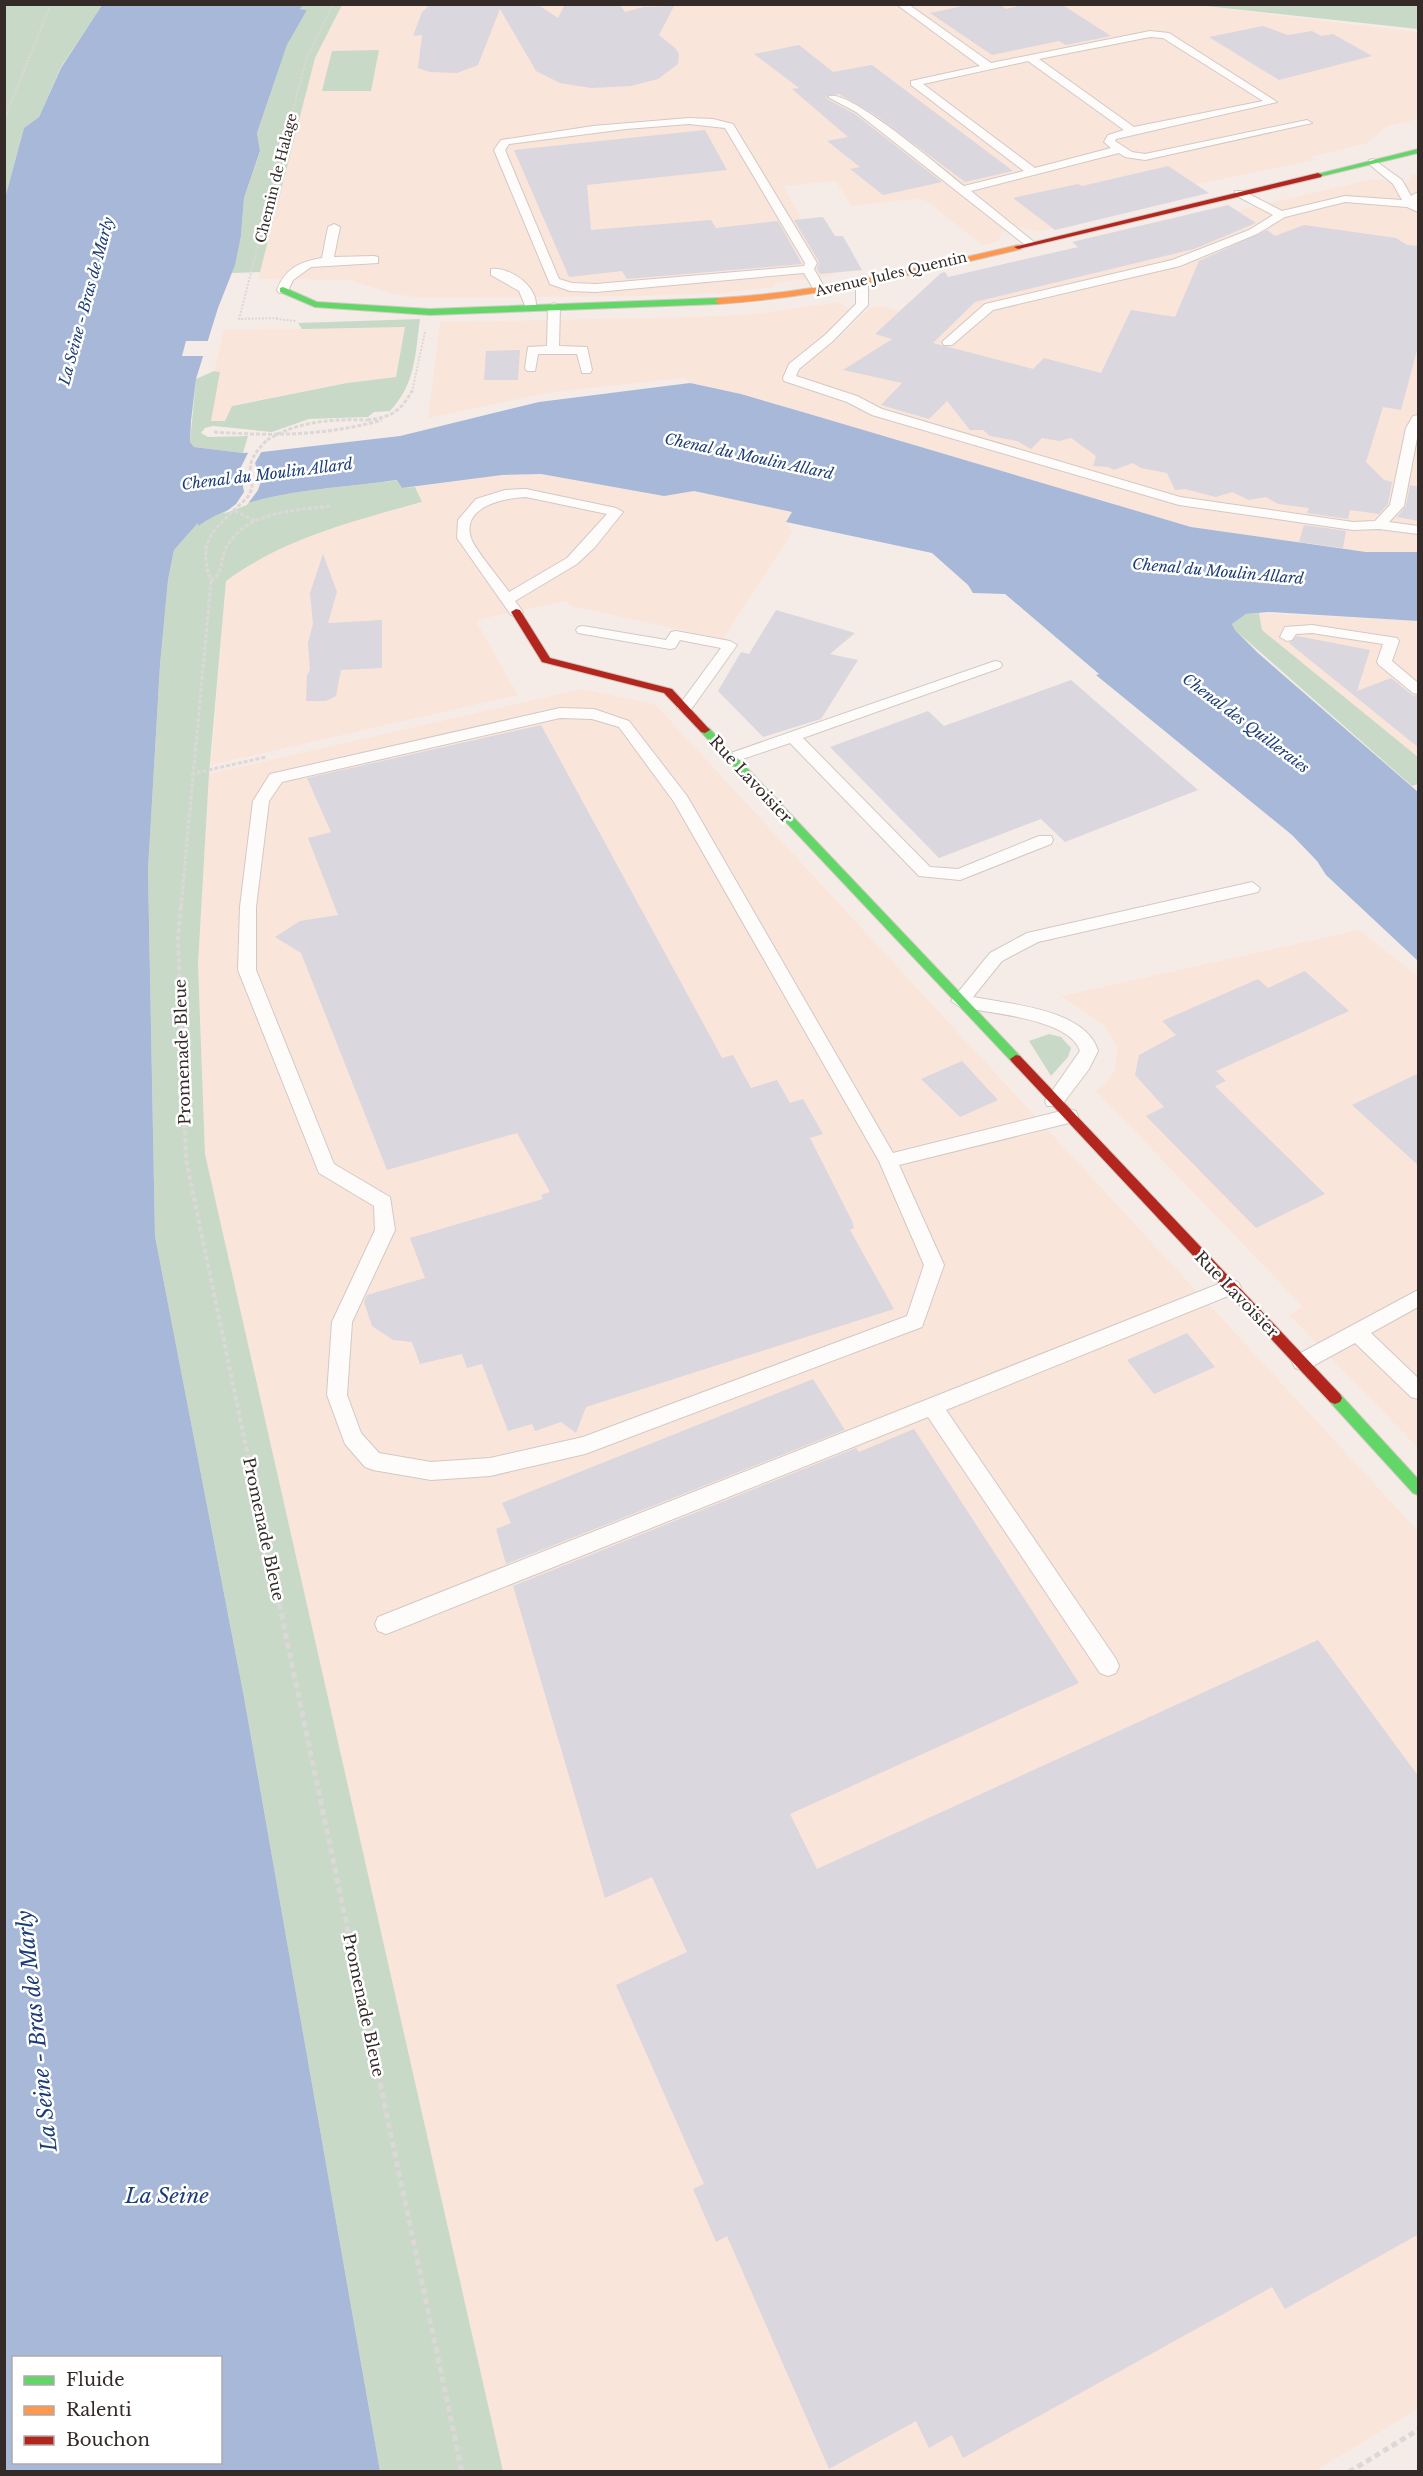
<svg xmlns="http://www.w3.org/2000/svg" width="1423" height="2476" font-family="'Libre Baskerville',serif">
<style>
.built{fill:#fae5db}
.green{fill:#c8dac7}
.water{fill:#a8b8d9;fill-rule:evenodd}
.pier{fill:#f6ece7}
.building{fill:#dad7df}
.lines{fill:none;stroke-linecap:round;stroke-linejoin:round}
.lane-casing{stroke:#d2c9c4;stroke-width:2}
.fast-casing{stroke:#d2c9c4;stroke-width:2}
.slow-casing{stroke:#d2c9c4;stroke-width:2}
.jam-casing{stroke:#d2c9c4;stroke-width:2}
.path-far3{stroke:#dbd8d7;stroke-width:2;stroke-dasharray:2 1.5;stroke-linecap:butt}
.path-far2{stroke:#dbd8d7;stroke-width:3;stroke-dasharray:4 2;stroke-linecap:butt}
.path-far1{stroke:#dbd8d7;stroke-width:4;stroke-dasharray:4.5 3;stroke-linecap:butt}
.path{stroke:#dbd8d7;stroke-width:5;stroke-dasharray:6 4;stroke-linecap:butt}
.lane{fill:#fefcfb;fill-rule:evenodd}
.fast{fill:#63d668;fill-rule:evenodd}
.slow{fill:#ff974d;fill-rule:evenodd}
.jam{fill:#b3261e;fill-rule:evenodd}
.path-bridge{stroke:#dbd8d7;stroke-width:3;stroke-dasharray:4 2;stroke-linecap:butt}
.labels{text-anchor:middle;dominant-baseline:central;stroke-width:5;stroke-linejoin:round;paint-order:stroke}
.far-street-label{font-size:14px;fill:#342b28;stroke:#fff}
.far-water-label{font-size:15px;font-style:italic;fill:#1c3d78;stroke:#fff}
.street-label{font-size:16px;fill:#342b28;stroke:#fff}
.near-water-label{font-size:21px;font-style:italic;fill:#1c3d78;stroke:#fff}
</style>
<rect width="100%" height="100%" fill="#f6ece7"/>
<path class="built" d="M1186,4L1418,32V119L1386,127L1367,143L1311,157L1315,160L1155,193L1148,206L1038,232L1019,227L1001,233L999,241L982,245L925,200L914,199L851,206L836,181L783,186L834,276L774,283L775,287L723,293L636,296L422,298L393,294L349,280L258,279L315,58L342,5Z
M1411,174L1418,175V552H1366L1191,527L741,394L692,384L684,378L553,392L428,418L440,322L697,317L754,314L840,302L849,310L824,335L837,340L869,308L881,306L899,311L933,281L1373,179L1409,183Z
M406,327L396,378L347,383L232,405L226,421H210L220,372L214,371L224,330Z
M541,474L664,496L694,491L792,512L786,522L792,533L723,639L571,606L566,601L485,618L476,621L518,695L211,765L226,581L247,565L292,542L355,520L422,503L415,487L502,475Z
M1259,613L1418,621V757L1262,630Z
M581,689L655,704L1418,1531V2409L1315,2471H503L205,1154L198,964L209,774Z
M1359,930L1418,976V1448L1289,1315L1303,1307L1096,1091L1109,1079L1115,1069L1117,1047L1105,1026L1061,996Z"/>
<path class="green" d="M5,5H102L61,67L39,117L24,128L5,198Z
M303,5H342L315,58L260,272L232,273L241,236L244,198L260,152L257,133L287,45L307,10L300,9Z
M1197,5H1418V29Z
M379,50L371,91H322L332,51Z
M420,319C415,355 416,383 390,411L374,412L368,417L309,419L272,432L213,426L205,428L201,433L208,437L248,436L243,453L194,447L190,442L196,379L214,371L220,372L211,421H225L232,406L347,383L396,377L405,327L302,329L298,323Z
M398,480L402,488L415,487L422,502C354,521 284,538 226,581L209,774L198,964L205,1154L503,2471H380L244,1697L155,1236L148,870L160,665L168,580L174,550L199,522V525C251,490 335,489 398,480Z
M1259,613L1262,630L1418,757V784L1412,786L1235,630L1232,624L1246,614Z
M1049,1034L1061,1037L1071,1048L1068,1057L1051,1076L1029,1041Z"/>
<path class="water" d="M102,5H303L300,9L307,10L287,45L257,133L260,151L244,198L241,236L235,265L218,308L196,379L191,421L190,442L194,447L243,453L262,452L400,436L539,402L690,383L741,394L806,413L1191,527L1366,552H1418V621L1268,612L1246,614L1232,624L1235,630L1258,653L1418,792V961L1326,875L1317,861L1292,835L1096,675L1099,674L1005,594L973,593L968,585L932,553L786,522L792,512L694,491L664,496L541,474L502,475L402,488L397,480C335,489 250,490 198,526V523L174,550L168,580L160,665L148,870L155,1236L244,1697L380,2471L5,2472V198L24,128L39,117L61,68ZM14,2358H220V2462H14Z"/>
<path class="pier" d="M186,341H211L207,356H182Z
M250,449H263L255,463L261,481L258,490L247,505L223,514L236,504L244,492L240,469Z"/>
<path class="building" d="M431,4H537L558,18L565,4H619L625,12L644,7L674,6L659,35L675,48L679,54L678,64L658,79L631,86L591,88L560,83L536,71L500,9L478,65L457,73L430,72L418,68L422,35L413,36L422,12Z
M972,4H999L1006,9L1027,4H1061L1111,36L1066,45L1059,41L992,55L930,13Z
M1263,26L1288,35L1312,31L1321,36L1333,34L1372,56L1279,80L1209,37Z
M799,45L833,72L872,65L1013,171L965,182L874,114L839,94L826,96L827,99L855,114L942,182L883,195L850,169L860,167L827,141L848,137L792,89L799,88L754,54Z
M705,130L727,170L587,185L591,230L711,220L716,228L778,221L802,264L627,279L622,271L569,277L514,150Z
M1168,166L1209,193L1055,230L1013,198L1078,184L1082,186Z
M1228,205L1256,223L1194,249L975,302L933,343L1033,369L1044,358L1101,373L1131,310L1175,317L1199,261L1267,230L1275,236L1304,225L1396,238L1407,245L1419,246V343L1401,410L1383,407L1366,462L1384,480L1392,482L1388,504L1379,514L1350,510L1348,519L1307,513L1309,508L1278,504L1266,497L1249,500L1232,492L1216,497L1185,489L1175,490L1167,473L1141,468L1133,463L1114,470L1108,467L1093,466L1096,456L1071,438L1059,441L1042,438L1031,449L1017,441L990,436L983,430H970L947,401L929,419L881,405L902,383L843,370L892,339L875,334L941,273L945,272L948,277L1078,247L1072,242Z
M823,217L835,236H843L862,270L820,274L817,269L819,262L794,220Z
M520,350L518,380H484L486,351Z
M1410,485L1419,487V521L1397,517L1406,506Z
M1304,525L1346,531L1343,548L1299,542Z
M323,554L337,592L328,623L382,620V668L341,670L336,696L326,701H306L307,675L310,670L308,643L313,624L310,593Z
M776,610L855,633L830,654L858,660L821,719L763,737L718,691L741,652L749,654Z
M1297,636L1370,650L1357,691L1391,678L1412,695L1419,696V748L1289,643Z
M1071,680L1198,790L1065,842L1041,819L939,858L830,747L928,711L944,726Z
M541,725L722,1058L733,1055L751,1088L777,1080L790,1103L803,1099L823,1134L810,1138L852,1221L854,1228L850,1230L894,1309L586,1407L576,1433L561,1422L535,1431L532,1424L508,1431L482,1364L467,1368L462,1354L420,1364L412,1342L393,1340L372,1326L364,1302L367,1295L425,1278L410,1238L543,1199L541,1195L550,1192L517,1133L387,1170L301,953L275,937L300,921L338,915L308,838L331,832L307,778Z
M1305,971L1349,1011L1216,1071L1226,1081L1215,1086L1325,1194L1256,1228L1146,1116L1164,1107L1135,1075L1139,1055L1176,1035L1162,1021L1258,979L1268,988Z
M962,1061L998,1100L960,1117L921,1079Z
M1419,1073V1166L1352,1105Z
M1187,1333L1215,1367L1154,1394L1127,1360Z
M813,1379L845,1430L506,1564L496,1529L511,1523L502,1503Z
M914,1429L1079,1683L790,1814L817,1869L1318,1640L1419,1777V2234L1285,2309L1272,2287L963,2458L952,2435L929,2448L916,2421L829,2469L727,2236L716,2242L693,2189L704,2184L616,1985L687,1952L652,1877L605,1898L513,1586L856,1448L859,1452Z"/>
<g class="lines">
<g class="lane-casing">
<path id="lane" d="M896,4H908L991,63L1150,31L1169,33L1277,102L1116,139L1115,141L1132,152L1145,154L1307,120L1312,123L1145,160L1125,157L1119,153L971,191L1034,242L1024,244L856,112L828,97C844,84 946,172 964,186L1024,171L911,85V81L980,66ZM1150,37L1163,38L1263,101L1134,127L1039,59ZM1028,61L1124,130L1108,135L1104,142L1111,148L1035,168L923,84Z
M689,118L713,119L733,124L817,263L814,269L827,292L825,295H817L804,273L596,292L570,291L550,284L494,150L501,140L593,126ZM689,124L725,128L805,263L804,266L596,284L572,283L559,279L505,150L509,144L626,129Z
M1373,159L1402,180L1411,196L1418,192V212L1407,207L1345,202L1285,217L1257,234L1180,266L993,310L952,345H944L942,342L985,304L1172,260L1249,230L1273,215L1235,195V191H1243L1282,211L1345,196L1402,200L1393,184L1369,164V160Z
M334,224L340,227L334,257L374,256L378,257V263L311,267L293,280L287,293H279L277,290C285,268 300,262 322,258L328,227Z
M491,269C510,266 542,289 535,310H527L519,291L491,275Z
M862,280L868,284V305L833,341L799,369L796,376L857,396L882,409L1180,497L1353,522L1375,521L1390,505L1406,428L1413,416L1418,415V433L1404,506L1389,522L1418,526V534L1379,529L1353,530L1179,505L872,415L847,402L784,381L783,378L789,364L825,335L856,304V284Z
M554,303L560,307L559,346L587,347L592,370L590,373H582L577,354H538L535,371H527L525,368L528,347L547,346L548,307Z
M526,489L616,508L623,512L595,547L577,564L515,601L523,612L516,616L511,615L457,538L458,520L476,499L505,490ZM526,497L607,514L567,558L509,592C501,580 475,550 471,538C461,506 505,498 526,497Z
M1312,625L1397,638L1399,641L1392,661L1418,683V694L1413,693L1379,665L1377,662L1383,644L1312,633L1296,634L1292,640L1287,641L1280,637L1285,627Z
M583,626L666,640L671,632L676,631L730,641L737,645L690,711L685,713L677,708L721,648L680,640L675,648L670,649L578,633L576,630L578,627Z
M995,661L1000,662L1002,665L1000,668L803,738L930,867L958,869L1039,836H1051L1053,840L1051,844L960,880L919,876L790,743L731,763L723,758L725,755Z
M560,708L594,709L629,721L687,796L893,1153L1069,1109L1076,1111L1078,1116L1076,1121L1069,1123L899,1165L944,1265L922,1327L585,1454L490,1476L431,1480L373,1470L365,1467L345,1444L327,1395L332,1322L375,1230L374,1206L319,1173L238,970L240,907L253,801L270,774ZM560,718L592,719L619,727L674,802L879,1161L924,1265L907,1316L583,1437L490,1458L431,1462L379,1453L361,1433L347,1395L352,1322L395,1230L390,1197L334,1164L256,970V907L269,801L282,782Z
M1252,882L1260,888L1258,892L1038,942L1002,961L973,997C1009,1004 1086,1009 1098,1051L1089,1069L1061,1106H1047L1045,1101L1080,1051C1071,1019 989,1013 960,1007L951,1001L990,953L1027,933Z
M1231,1279L1238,1282L1241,1287L1238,1292L946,1410L1116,1659L1119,1666L1116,1673L1108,1676L1100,1673L928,1417L394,1631L386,1634L378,1631L375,1624L378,1617Z
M1418,1290V1307L1371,1333L1418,1378V1399L1411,1397L1355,1343L1309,1368L1302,1370L1295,1368L1292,1362L1295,1356Z"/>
</g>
<g class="fast-casing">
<path id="fast" d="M1418,149V153L1318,177L1314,175Z
M283,287L317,302L430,309L719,298L723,301L719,304L430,315L315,307L280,292V288Z
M705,727L709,728L1020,1056L1022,1059L1020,1062H1012L701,732L700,730Z
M1335,1392L1340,1394L1418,1479V1495L1413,1493L1330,1402L1328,1398L1330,1394Z"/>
</g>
<g class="slow-casing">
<path id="slow" d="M1018,245L1022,247L1021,249C921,273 822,297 719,304L715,301L719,298C821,292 919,268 1018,245Z"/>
</g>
<g class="jam-casing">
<path id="jam" d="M1318,173L1322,175L1321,177L1018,249L1014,247Z
M516,609L520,610L550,658L672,689L710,730L705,733L701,732L664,693L542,662L511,612Z
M1016,1055L1020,1056L1340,1394L1342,1398L1340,1402L1335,1404L1330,1402L1012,1062L1010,1059Z"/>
</g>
<path class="path-far3" d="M4,120L51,4
M278,318L239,319L306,60L333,4
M276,319L296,321
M412,392L425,332"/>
<path class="path-far2" d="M367,420C390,418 401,411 412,391
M214,432C272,436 326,436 382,420
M235,511L255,521
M211,581C224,572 220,560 226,548C246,511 295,510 332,506
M191,774L266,757
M181,907L211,581C198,543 209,535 236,508C240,504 246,500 249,495C260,473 236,471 267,440"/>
<path class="path-far1" d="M181,906L178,939L186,1160L275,1585"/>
<path class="path" d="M275,1584L462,2472
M1349,2472L1418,2430"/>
<use href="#lane" class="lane"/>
<use href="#fast" class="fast"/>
<use href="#slow" class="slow"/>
<use href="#jam" class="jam"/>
<path class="path-bridge" d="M267,440C298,421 331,419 367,420"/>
</g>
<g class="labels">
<g class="far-street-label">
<text transform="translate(276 178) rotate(-76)">Chemin de Halage</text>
<text transform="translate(891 274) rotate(-13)">Avenue Jules Quentin</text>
</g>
<g class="far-water-label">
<text transform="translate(86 301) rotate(-75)">La Seine - Bras de Marly</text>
<text transform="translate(749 456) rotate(12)">Chenal du Moulin Allard</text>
<text transform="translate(267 474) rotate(-7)">Chenal du Moulin Allard</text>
<text transform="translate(1218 571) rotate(5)">Chenal du Moulin Allard</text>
<text transform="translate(1246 723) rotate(37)">Chenal des Quilleraies</text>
</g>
<g class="street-label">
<text transform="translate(751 779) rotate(47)">Rue Lavoisier</text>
<text transform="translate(182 1052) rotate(-92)">Promenade Bleue</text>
<text transform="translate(1237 1294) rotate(46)">Rue Lavoisier</text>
<text transform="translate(264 1529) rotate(78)">Promenade Bleue</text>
<text transform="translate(364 2005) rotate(78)">Promenade Bleue</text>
</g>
<g class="near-water-label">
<text transform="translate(37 2031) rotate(-96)">La Seine - Bras de Marly</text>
<text x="167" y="2196">La Seine</text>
</g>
</g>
<rect width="1423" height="2476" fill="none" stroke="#342b28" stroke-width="12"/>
<rect x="12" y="2356" width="210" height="108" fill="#ffffff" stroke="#aeaaa9" stroke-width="1.5"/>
<rect x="24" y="2376" width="30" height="9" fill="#63d668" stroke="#aeaaa9" stroke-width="1.5"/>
<text x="66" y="2386" font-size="18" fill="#342b28">Fluide</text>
<rect x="24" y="2406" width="30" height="9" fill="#ff974d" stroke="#aeaaa9" stroke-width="1.5"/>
<text x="66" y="2416" font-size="18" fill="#342b28">Ralenti</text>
<rect x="24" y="2436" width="30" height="9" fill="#b3261e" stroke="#aeaaa9" stroke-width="1.5"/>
<text x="66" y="2446" font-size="18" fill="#342b28">Bouchon</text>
</svg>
